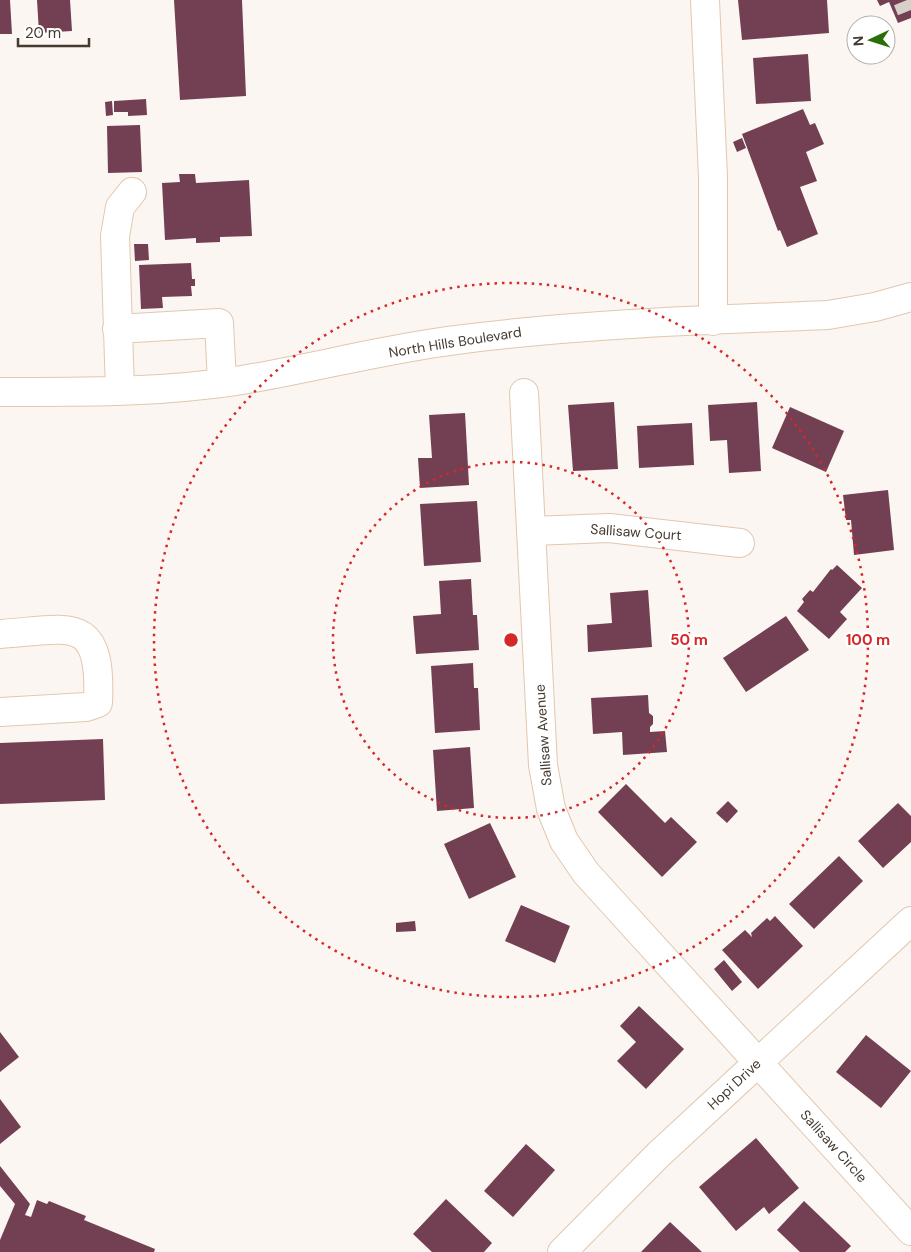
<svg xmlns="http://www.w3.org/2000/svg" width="911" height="1252" font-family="'DM Sans',sans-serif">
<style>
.building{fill:#723f53}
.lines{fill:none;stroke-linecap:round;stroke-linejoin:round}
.minor-tunnel{stroke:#d7d0ca;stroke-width:28;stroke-dasharray:28 14;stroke-linecap:butt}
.minor-casing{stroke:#e2c7ae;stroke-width:30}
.minor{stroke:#fff;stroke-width:28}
.ring{fill:none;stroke:#d62828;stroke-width:2.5;stroke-dasharray:2.5 5}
.labels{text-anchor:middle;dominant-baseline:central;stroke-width:5;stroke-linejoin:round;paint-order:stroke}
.street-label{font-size:14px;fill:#453a30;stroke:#fff}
.centre{fill:#d62828;stroke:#fff;stroke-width:2.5}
.ring-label{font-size:15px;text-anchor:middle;font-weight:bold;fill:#d62828;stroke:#fff;stroke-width:5;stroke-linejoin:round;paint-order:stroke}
</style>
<rect width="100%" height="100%" fill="#fbf6f1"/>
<path class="building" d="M0,0H10L12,34H0Z
M37,0H70L72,31L39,33Z
M174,0H242L246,96L180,100Z
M738,0H827L829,33L742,40Z
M877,0H911V18L898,23L889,2L880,6Z
M808,54L811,101L756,104L753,58Z
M146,99L147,115L128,116V112H114V101Z
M112,101L113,115L106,116L105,102Z
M803,109L810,125L815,123L824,144L806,152L817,181L800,187L818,234L787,247L780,230L778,231L742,134Z
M140,125L142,172L108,173L107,126Z
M742,138L746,148L737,152L733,142Z
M179,174H195L196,183L249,180L252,236L220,237V242L196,243V238L165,240L162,183L180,182Z
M134,244H148L149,260L135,261Z
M191,263L192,279H195V286H191L192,296L162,297L163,308L141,309L139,265Z
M614,402L618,469L573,471L568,405Z
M757,402L761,471L729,473L727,440L710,441L708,405Z
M790,407L844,431L826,472L772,448Z
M465,413L469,485L420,488L418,458H432L429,415Z
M692,423L694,465L639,468L637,426Z
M888,490L894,550L854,555L851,520H846L843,495Z
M477,501L481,562L424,566L420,504Z
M837,565L862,588L840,612L847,619L829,639L797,611L804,602L802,599L810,590L813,592L831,569L832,570Z
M471,579L473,615H477L479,650L416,654L413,616L441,614L439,581Z
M648,590L652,647L588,652L587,625L612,623L610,593Z
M786,616L809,650L746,692L723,658Z
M473,663L474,688H478L480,730L435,733L431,666Z
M648,695L649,713L653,716V724L650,727V732L665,731L667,752L623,755L622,732L593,734L591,698Z
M103,739L105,800L0,804V743Z
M470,747L474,808L437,811L433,750Z
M626,784L665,823L671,817L697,842L662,877L598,812Z
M728,801L738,811L727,823L716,813Z
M898,803L911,816V842L883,868L858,841Z
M490,823L516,877L469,899L444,844Z
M839,856L863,881L814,929L789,904Z
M521,905L570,926L555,963L505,941Z
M775,916L803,946L758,989L722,950L745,930L752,937L751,933L767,918L770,921Z
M415,921L416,931L396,932V923Z
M724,960L742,982L732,991L714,969Z
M639,1006L684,1049L646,1089L617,1061L636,1042L620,1026Z
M0,1032L19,1057L0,1072Z
M866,1035L911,1071L881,1108L836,1072Z
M0,1099L21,1127L0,1144Z
M756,1138L799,1188L769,1214L764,1207L736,1231L699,1187Z
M526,1144L555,1170L513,1217L484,1191Z
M0,1166L30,1204L25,1215L31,1217L37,1200L47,1204L49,1201L86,1216L84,1220L155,1249L154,1252H0V1240L15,1204L0,1186Z
M446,1199L492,1243L484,1252H432L413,1234Z
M804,1201L851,1246L845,1252H800L777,1230Z
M670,1222L702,1252H641Z"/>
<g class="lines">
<path class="minor-tunnel" d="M907,0L911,10"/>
<g class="minor-casing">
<path id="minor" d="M705,0L713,177V321
M117,329L219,323L222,383
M120,391L115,236L120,207L132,192
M0,392C81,392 162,393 242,380C314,368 384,349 456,340C579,324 704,320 828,315L875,307L911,297
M524,393L543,765L551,809L564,841L586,873L911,1231
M532,531L609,528L740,543
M0,634C71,629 102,613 98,703L86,707L0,712
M562,1252L658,1155L911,921"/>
</g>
<use href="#minor" class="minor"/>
</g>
<g class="ring">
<circle cx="511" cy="640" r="178"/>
<circle cx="511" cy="640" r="357"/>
</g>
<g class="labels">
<g class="street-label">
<text transform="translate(455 342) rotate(-9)">North Hills Boulevard</text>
<text transform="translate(636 532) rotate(4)">Sallisaw Court</text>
<text transform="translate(543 735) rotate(-94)">Sallisaw Avenue</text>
<text transform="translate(734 1084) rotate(-43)">Hopi Drive</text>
<text transform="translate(834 1146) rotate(48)">Sallisaw Circle</text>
</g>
</g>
<circle cx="511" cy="640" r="8" class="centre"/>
<g class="ring-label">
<text x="689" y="645">50 m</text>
<text x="868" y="645">100 m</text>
</g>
<g transform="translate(871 40) rotate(266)"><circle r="24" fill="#ffffff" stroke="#b5b0ac"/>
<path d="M0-4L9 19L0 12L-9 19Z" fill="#296e08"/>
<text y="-8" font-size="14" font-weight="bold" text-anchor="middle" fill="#453a30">N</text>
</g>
<path d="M18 38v8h71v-8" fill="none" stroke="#453a30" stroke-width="2.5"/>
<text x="25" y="38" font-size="15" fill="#453a30" stroke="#ffffff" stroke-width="4" paint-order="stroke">20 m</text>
</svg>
